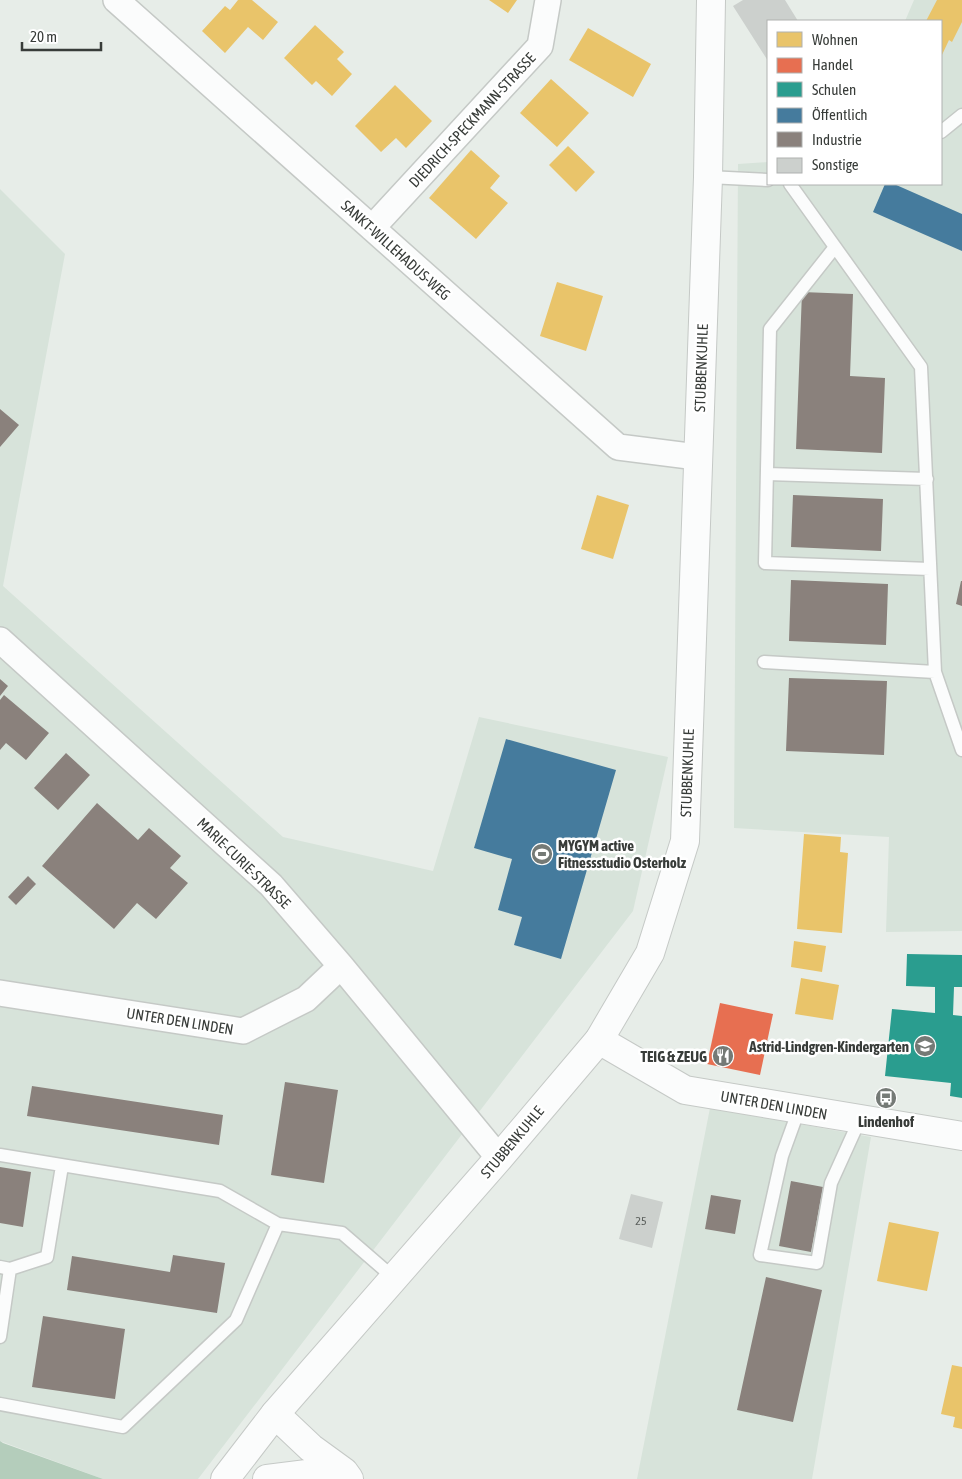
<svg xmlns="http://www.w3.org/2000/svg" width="962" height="1479" font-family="'Asap Condensed',sans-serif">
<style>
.built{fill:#d7e3da}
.forest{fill:#b4cdbb}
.homes{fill:#e9c46a}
.shops{fill:#e76f51}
.schools{fill:#2a9d8f}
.public{fill:#457b9d}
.industry{fill:#8a817c}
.building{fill:#ccd0cd}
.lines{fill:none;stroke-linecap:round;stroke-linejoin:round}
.service-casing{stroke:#c5c9c6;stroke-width:15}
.minor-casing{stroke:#c5c9c6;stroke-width:28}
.tertiary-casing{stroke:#c5c9c6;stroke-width:30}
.secondary-casing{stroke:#c5c9c6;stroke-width:30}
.service{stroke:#fbfcfc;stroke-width:12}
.minor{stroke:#fbfcfc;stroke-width:25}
.tertiary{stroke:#fbfcfc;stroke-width:28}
.secondary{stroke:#fbfcfc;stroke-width:28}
.labels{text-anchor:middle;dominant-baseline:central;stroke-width:5;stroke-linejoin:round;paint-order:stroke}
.number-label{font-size:12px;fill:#5d615e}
.street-label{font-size:15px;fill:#383c39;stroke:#fff}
.poi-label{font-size:15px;font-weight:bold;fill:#383c39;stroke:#fff;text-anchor:end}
</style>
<rect width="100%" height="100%" fill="#e7ede8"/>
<path class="built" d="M914,0H962V931L886,932L889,837L734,828L738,164L768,162V184H941V21H905Z
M0,189L65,254L3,586L283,837L433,871L479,717L668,757L633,911L198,1479H103L0,1441Z
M710,1108L871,1137L812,1479H637Z"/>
<path class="forest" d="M0,1441L3,1443L103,1479H0Z"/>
<path class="homes" d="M238,0H252L278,22L263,40L248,27L225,53L202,31L225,6L230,10Z
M489,0H517L508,13Z
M937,0H962V22L952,42L949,40L941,57V21H926Z
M315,25L344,52L337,59L352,74L332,96L316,81L312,85L284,58Z
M588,28L651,64L633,97L569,60Z
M551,79L589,113L557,147L520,113Z
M395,85L432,121L406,148L396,138L381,152L355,126Z
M568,146L595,172L576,192L549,165Z
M471,150L500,176L490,188L508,203L476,239L429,198Z
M557,282L603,296L586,351L540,336Z
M597,495L629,505L613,559L581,549Z
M804,834L841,837L840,852L848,853L842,933L797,929Z
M794,941L826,946L822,972L791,967Z
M801,978L839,985L833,1020L795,1014Z
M889,1222L939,1232L927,1291L877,1281Z
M952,1365L962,1367V1429L953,1427L955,1417L941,1414Z"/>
<path class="shops" d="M720,1003L773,1014L760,1075L707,1064Z"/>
<path class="schools" d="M907,954L962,955V987H954L953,1015L962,1016V1098L950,1096L951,1083L885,1076L892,1009L935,1013V987L906,986Z"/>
<path class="public" d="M885,184H894L962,214V251L873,212Z
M506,739L616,770L561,959L514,945L522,917L498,910L512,859L474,848Z"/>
<path class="industry" d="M802,292L853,294L850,376L885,378L882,453L796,449Z
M0,409L19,425L0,447Z
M793,495L883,499L881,551L791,547Z
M791,580L888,584L886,645L789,641Z
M961,581H962V606L956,604Z
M789,678L887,681L884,755L786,751Z
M0,679L8,686L0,696Z
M4,695L49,733L26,760L6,743L0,750V700Z
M66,753L90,775L58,810L34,788Z
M97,803L138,840L149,828L181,856L170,868L188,883L156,919L137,903L114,929L42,866Z
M28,876L36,884L16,905L8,897Z
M285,1082L338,1090L324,1183L271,1175Z
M32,1086L223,1115L219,1145L27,1116Z
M0,1167L31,1172L23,1227L0,1223Z
M791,1181L823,1187L811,1252L779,1246Z
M711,1195L741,1200L735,1234L705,1229Z
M173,1255L225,1263L217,1313L67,1290L72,1256L170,1272Z
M766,1277L822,1290L793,1422L737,1410Z
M43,1316L125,1329L115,1399L32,1387Z"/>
<path class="building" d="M743,0H785L798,21H768V61L733,6Z
M631,1194L663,1202L652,1248L619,1239Z"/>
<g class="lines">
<g class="service-casing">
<path id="service" d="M941,132L962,115
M708,177L768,180
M790,184L921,367L935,672L962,750
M835,247L770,329L765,563L930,569
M767,474L927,479
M764,662L935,672
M799,1109L782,1156L760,1255L817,1263L831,1183L860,1119
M0,1155L220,1191L278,1224L342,1233L394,1278
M0,1267L10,1269L0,1337
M10,1269L47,1257L62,1166
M0,1404L123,1427L236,1320L278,1224"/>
</g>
<g class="minor-casing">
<path id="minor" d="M116,0L618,447L697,457
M372,228L540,46L548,0
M0,640L271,885L341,966L499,1158
M0,993L243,1031L306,999L341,966"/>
</g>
<g class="tertiary-casing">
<path id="tertiary" d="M599,1040L685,1090L962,1136
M275,1414L311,1448L344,1472L349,1479
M267,1479L307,1474L321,1479"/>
</g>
<g class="secondary-casing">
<path id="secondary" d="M225,1479L275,1414L499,1158L599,1040L650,953L685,841L708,177L711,0"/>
</g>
<use href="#service" class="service"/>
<use href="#minor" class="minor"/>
<use href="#tertiary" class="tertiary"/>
<use href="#secondary" class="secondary"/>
</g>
<defs>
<g id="stadium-disc" transform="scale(1.125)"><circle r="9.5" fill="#757a76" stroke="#fff"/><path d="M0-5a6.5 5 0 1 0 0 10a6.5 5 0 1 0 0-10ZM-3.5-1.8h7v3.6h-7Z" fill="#fff"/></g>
<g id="school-disc" transform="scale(1.125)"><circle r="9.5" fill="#757a76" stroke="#fff"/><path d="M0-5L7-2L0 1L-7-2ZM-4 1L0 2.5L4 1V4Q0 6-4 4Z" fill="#fff"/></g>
<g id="restaurant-disc" transform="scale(1.125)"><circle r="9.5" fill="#757a76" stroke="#fff"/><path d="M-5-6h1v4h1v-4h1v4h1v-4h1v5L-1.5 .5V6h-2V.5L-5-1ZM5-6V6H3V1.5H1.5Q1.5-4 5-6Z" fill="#fff"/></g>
<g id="bus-disc" transform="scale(1.125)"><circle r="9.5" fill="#757a76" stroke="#fff"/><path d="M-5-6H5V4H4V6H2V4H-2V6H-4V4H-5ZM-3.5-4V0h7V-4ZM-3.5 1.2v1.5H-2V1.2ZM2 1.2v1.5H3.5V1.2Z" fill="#fff"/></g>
</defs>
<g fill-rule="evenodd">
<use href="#stadium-disc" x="542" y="854"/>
<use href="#school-disc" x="925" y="1046"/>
<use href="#restaurant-disc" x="723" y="1056"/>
<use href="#bus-disc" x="886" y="1098"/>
</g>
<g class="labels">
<g class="number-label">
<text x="641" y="1221">25</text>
</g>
<g class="street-label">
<text transform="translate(472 120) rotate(-47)">DIEDRICH-SPECKMANN-STRASSE</text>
<text transform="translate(396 250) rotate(42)">SANKT-WILLEHADUS-WEG</text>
<text transform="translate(701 368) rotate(-88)">STUBBENKUHLE</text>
<text transform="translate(687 773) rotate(-88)">STUBBENKUHLE</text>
<text transform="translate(244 863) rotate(44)">MARIE-CURIE-STRASSE</text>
<text transform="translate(180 1021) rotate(9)">UNTER DEN LINDEN</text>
<text transform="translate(774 1105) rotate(10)">UNTER DEN LINDEN</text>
<text transform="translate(512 1142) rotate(-50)">STUBBENKUHLE</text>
</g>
<g class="poi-label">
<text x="558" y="845" text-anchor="start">MYGYM active<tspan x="558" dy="17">Fitnessstudio Osterholz</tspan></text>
<text x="909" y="1046">Astrid-Lindgren-Kindergarten</text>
<text x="707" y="1056">TEIG &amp; ZEUG</text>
<text x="886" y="1121" text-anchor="middle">Lindenhof</text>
</g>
</g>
<rect x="767" y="20" width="175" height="165" fill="#ffffff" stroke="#afb1b0"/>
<rect x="777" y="32" width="25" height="15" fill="#e9c46a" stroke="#afb1b0"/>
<text x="812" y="45" font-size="15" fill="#383c39">Wohnen</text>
<rect x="777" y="58" width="25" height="15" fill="#e76f51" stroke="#afb1b0"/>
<text x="812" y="70" font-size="15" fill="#383c39">Handel</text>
<rect x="777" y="82" width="25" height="15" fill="#2a9d8f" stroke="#afb1b0"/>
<text x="812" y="95" font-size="15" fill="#383c39">Schulen</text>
<rect x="777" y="108" width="25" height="15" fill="#457b9d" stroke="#afb1b0"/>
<text x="812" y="120" font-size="15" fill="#383c39">Öffentlich</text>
<rect x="777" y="132" width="25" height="15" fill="#8a817c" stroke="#afb1b0"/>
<text x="812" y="145" font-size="15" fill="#383c39">Industrie</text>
<rect x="777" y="158" width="25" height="15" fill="#ccd0cd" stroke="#afb1b0"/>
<text x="812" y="170" font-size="15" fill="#383c39">Sonstige</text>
<path d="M22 42v8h79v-8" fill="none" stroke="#383c39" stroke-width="2.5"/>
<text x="30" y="42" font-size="15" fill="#383c39" stroke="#ffffff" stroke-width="4" paint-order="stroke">20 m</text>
</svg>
